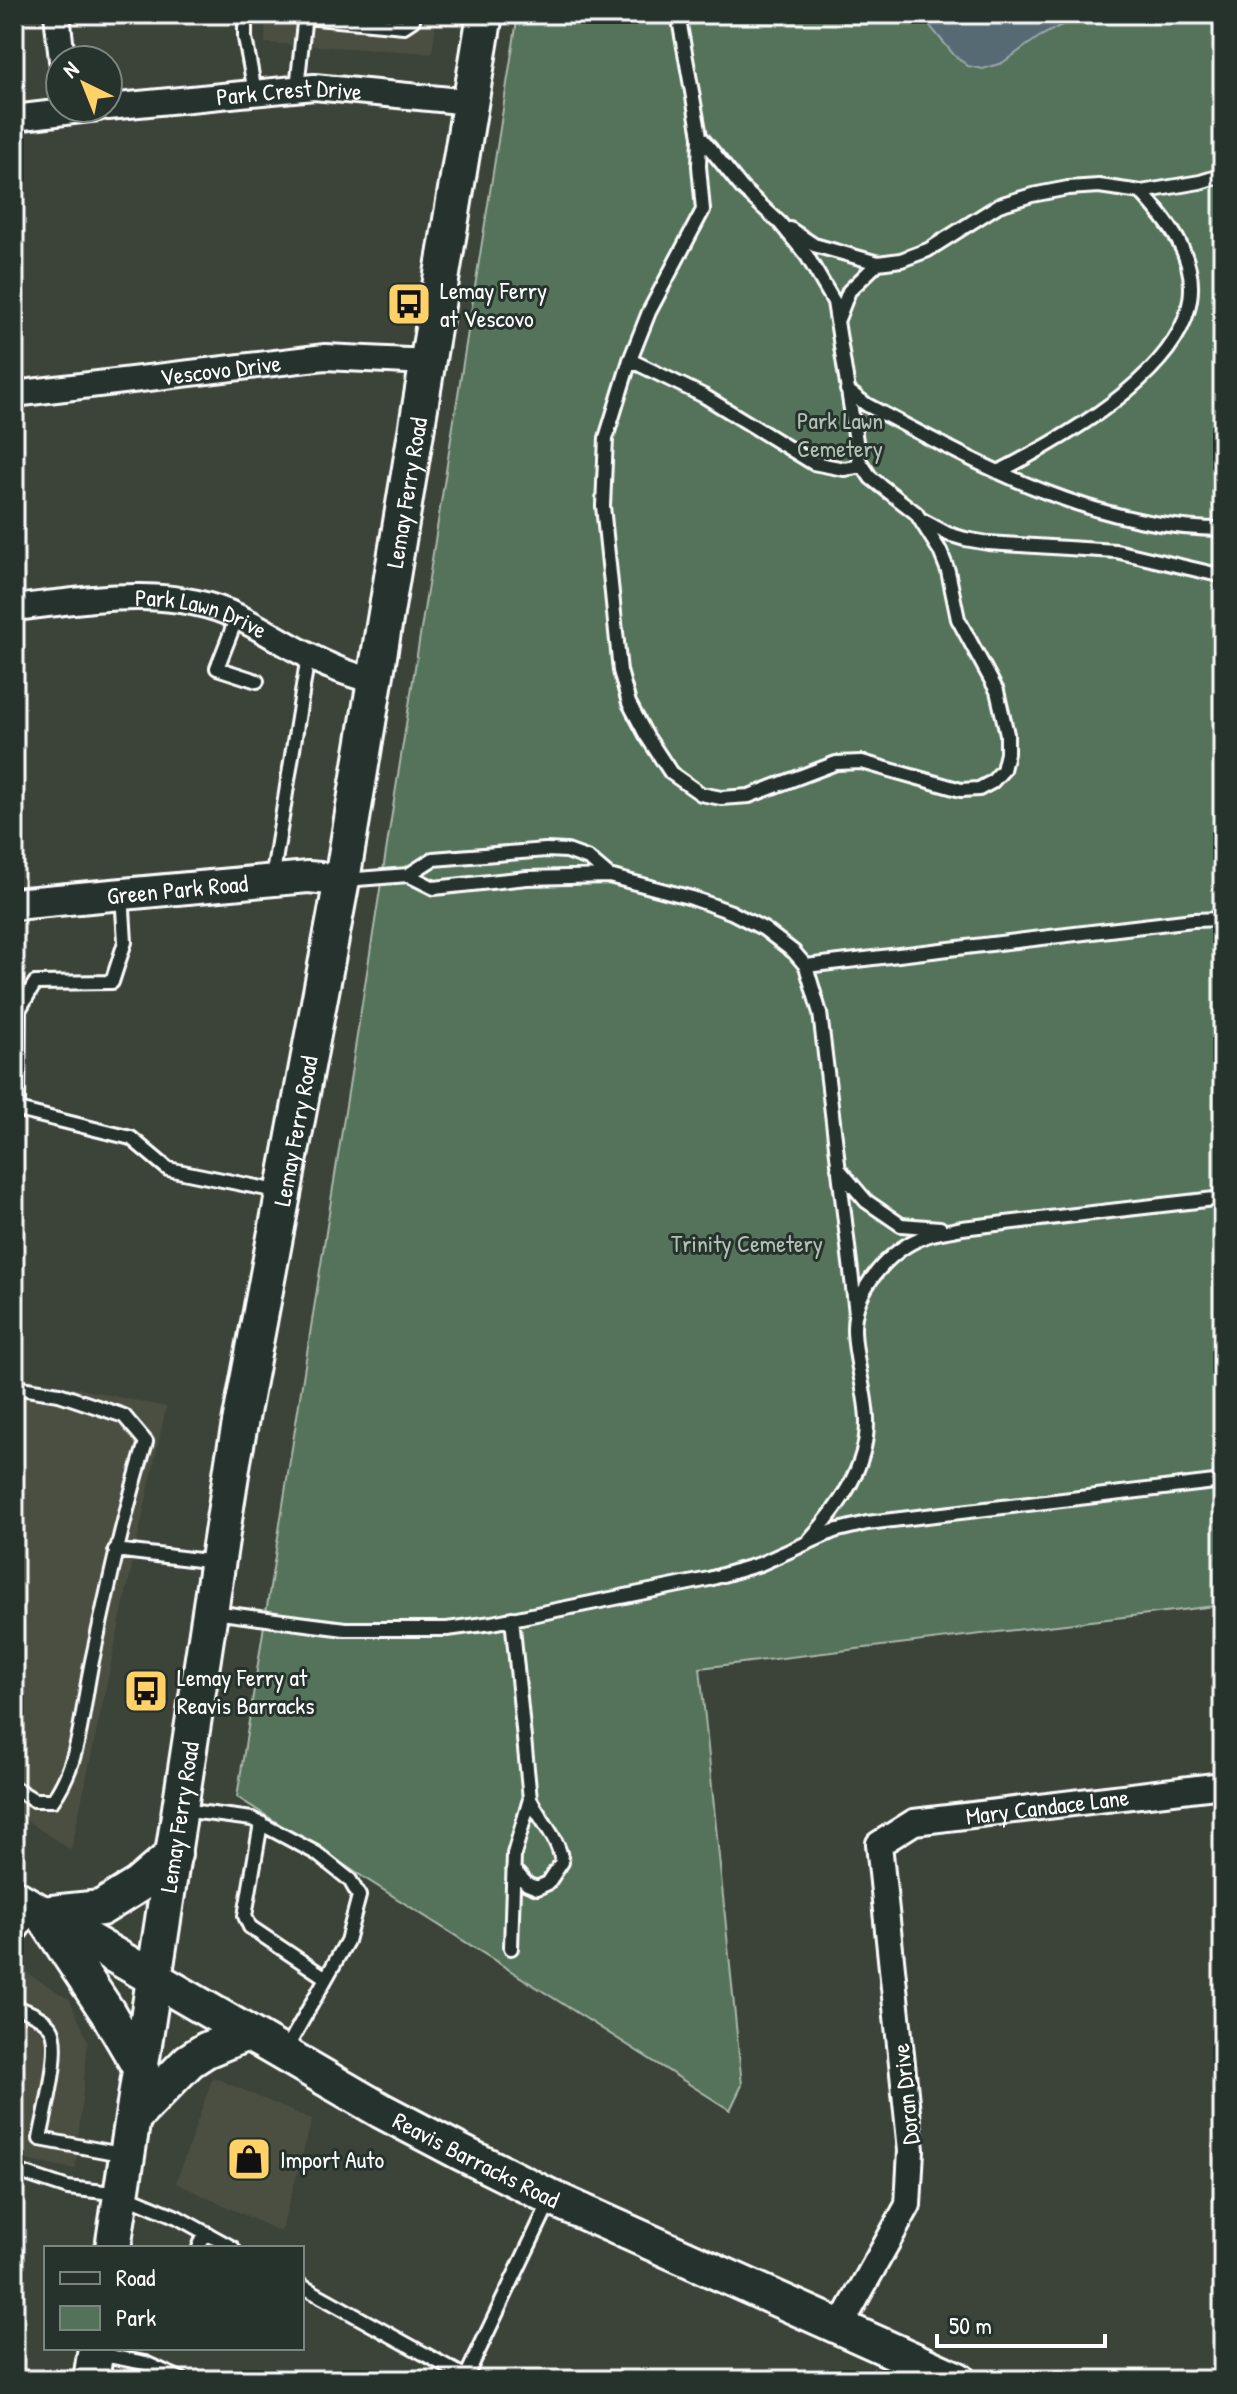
<svg xmlns="http://www.w3.org/2000/svg" width="1237" height="2394" font-family="'Patrick Hand',sans-serif">
<style>
.built{fill:#4b4f43}
.green{fill:#54725a;stroke:#aab8ac;stroke-width:2}
.water{fill:#556b73;stroke:#99a6ab;stroke-width:2}
.lines{fill:none;stroke-linecap:round;stroke-linejoin:round}
.service-casing{stroke:#fff;stroke-width:18}
.minor-casing{stroke:#fff;stroke-width:30}
.tertiary-casing{stroke:#fff;stroke-width:36}
.secondary-casing{stroke:#fff;stroke-width:40}
.service{stroke:#26332d;stroke-width:12}
.minor{stroke:#26332d;stroke-width:24}
.tertiary{stroke:#26332d;stroke-width:30}
.secondary{stroke:#26332d;stroke-width:34}
.labels{text-anchor:middle;dominant-baseline:central;stroke-width:6;stroke-linejoin:round;paint-order:stroke}
.street-label{font-size:24px;fill:#fff;stroke:#26332d}
.poi-label{font-size:24px;fill:#fff;stroke:#26332d;text-anchor:start}
.park-label{font-size:24px;fill:#b2c0b5;stroke:#26332d}
</style>
<rect width="100%" height="100%" fill="#3c443a"/>
<filter id="ink" filterUnits="userSpaceOnUse"><feTurbulence type="fractalNoise" baseFrequency=".0125" numOctaves="2"/><feDisplacementMap in="SourceGraphic" scale="16" xChannelSelector="R" yChannelSelector="G"/><feConvolveMatrix kernelMatrix="1 2 1 2 8 2 1 2 1" color-interpolation-filters="sRGB"/></filter>
<g filter="url(#ink)">
<path class="built" d="M266,14H437L432,53L265,43Z
M14,1375L166,1407L71,1850L14,1812Z
M14,1965L70,2000L88,2042L75,2169L14,2158Z
M213,2077L312,2120L281,2232L176,2183Z"/>
<path class="green" d="M518,14H1223V1605L700,1668L742,2085L730,2110L237,1797Z"/>
<path class="water" d="M920,14H1082L1039,37L1002,63L983,69L968,66L954,55Z"/>
<g class="lines">
<g class="service-casing">
<path id="service" d="M245,14V38L255,92
M678,14L700,136L699,166L703,210L649,312L630,360L606,438L603,506L620,671L629,703L646,735L671,773L701,794L721,798L749,796L836,763L862,762L961,790L979,789L992,782L1003,770L1007,753V734L997,691L958,619L948,571L940,551L916,513L871,478L859,460L834,302L807,256L780,223L742,188L700,136
M305,17L404,26L413,20L414,14
M297,88L305,14
M790,229L814,245L878,263
M838,319L849,291L878,263L901,260L928,250L999,205L1032,195L1068,188L1099,186L1141,192L1200,182L1223,175
M630,360L704,396L813,463L844,469L863,466
M847,390L867,405C979,464 1093,529 1223,529
M998,472C1059,441 1179,375 1190,300C1197,257 1168,221 1141,192
M922,520L948,534L965,539L988,543L1116,551L1223,576
M237,617L217,668L257,681
M408,875L434,888L527,878L609,876L692,898L731,912L764,929L794,952L806,966L820,1013L856,1313
M272,880L308,656
M345,880L408,875L433,859L546,850L567,851L589,859L609,876
M122,893L125,942L112,982L35,983L19,1010L18,1110L131,1138L168,1169L282,1192
M806,966L1193,920L1223,919
M838,1168L866,1201L901,1225L940,1228
M14,1387L59,1394L124,1416L146,1442C124,1514 108,1587 92,1661C82,1708 81,1761 53,1800H34L14,1788
M810,1539C839,1507 868,1466 867,1420C866,1389 854,1359 854,1328C854,1289 890,1249 926,1236C937,1232 950,1231 962,1228L1223,1198
M115,1550L215,1562
M213,1612L345,1629H447L492,1623L709,1579L760,1564L834,1531L867,1523L1223,1481
M182,1810L252,1819L316,1853L350,1880L359,1896L347,1941L285,2051
M261,1823L245,1916L250,1927L326,1978
M513,1869L527,1884L537,1888L548,1883L562,1862C558,1837 541,1821 530,1799
M14,1942L35,1912
M511,1948L514,1854L530,1799L512,1618
M14,2006C27,2011 43,2017 51,2028C63,2045 44,2117 40,2139L126,2155
M14,2170L68,2188L122,2194L177,2217L233,2248
M199,2248L205,2232
M302,2286L466,2377L551,2199
M98,2354L145,2363L183,2380"/>
</g>
<g class="minor-casing">
<g id="minor">
<path d="M57,14L62,60"/>
<path id="s1" d="M108,107L314,87L471,102"/>
<path d="M14,118L98,108"/>
<path id="s2" d="M14,394L325,357L429,362"/>
<path id="s3" d="M14,608C86,600 169,584 238,617C269,632 298,653 330,666C345,673 361,677 376,682"/>
<path id="s4" d="M840,2327L908,2205L911,2150L879,1844L914,1822L1223,1785"/>
</g>
</g>
<g class="tertiary-casing">
<g id="tertiary">
<path id="s5" d="M14,904L308,877L342,880"/>
</g>
</g>
<g class="secondary-casing">
<g id="secondary">
<path id="s6" d="M14,1897L382,2111L460,2152L552,2198L958,2380"/>
<path d="M42,1914L101,1908L138,1885L174,1854"/>
<path d="M47,1921L108,2013L142,2071"/>
<path d="M135,2116L189,2061L206,2050L247,2033"/>
<path id="s7" d="M113,2248L233,1461L342,880L485,14"/>
<path d="M91,2380L96,2348"/>
</g>
</g>
<use href="#service" class="service"/>
<use href="#minor" class="minor"/>
<use href="#tertiary" class="tertiary"/>
<use href="#secondary" class="secondary"/>
</g>
</g>
<defs>
<g id="bus-square" transform="scale(2.3)"><rect x="-9" y="-9" width="18" height="18" rx="4" fill="#ffd166" stroke="#26332d"/><path d="M-5-6H5V4H4V6H2V4H-2V6H-4V4H-5ZM-3.5-4V0h7V-4ZM-3.5 1.2v1.5H-2V1.2ZM2 1.2v1.5H3.5V1.2Z" fill="#111"/></g>
<g id="shop-square" transform="scale(2.3)"><rect x="-9" y="-9" width="18" height="18" rx="4" fill="#ffd166" stroke="#26332d"/><path d="M-5-2.5h2.3a2.7 3.5 0 0 1 5.4 0H5L5.5 6h-11ZM-1.5-2.5h3a1.5 2.3 0 0 0-3 0Z" fill="#111"/></g>
</defs>
<g fill-rule="evenodd">
<use href="#bus-square" x="409" y="304"/>
<use href="#bus-square" x="146" y="1691"/>
<use href="#shop-square" x="249" y="2159"/>
</g>
<g class="labels">
<g class="street-label">
<text stroke="none"><textPath href="#s1" startOffset="182">Park Crest Drive</textPath></text>
<text stroke="none"><textPath href="#s2" startOffset="208">Vescovo Drive</textPath></text>
<text stroke="none"><textPath href="#s7" startOffset="1780">Lemay Ferry Road</textPath></text>
<text stroke="none"><textPath href="#s3" startOffset="190">Park Lawn Drive</textPath></text>
<text stroke="none"><textPath href="#s5" startOffset="164">Green Park Road</textPath></text>
<text stroke="none"><textPath href="#s7" startOffset="1132">Lemay Ferry Road</textPath></text>
<text stroke="none"><textPath href="#s4" startOffset="678">Mary Candace Lane</textPath></text>
<text stroke="none"><textPath href="#s7" startOffset="436">Lemay Ferry Road</textPath></text>
<text transform="translate(905 2094) rotate(-96)">Doran Drive</text>
<text stroke="none"><textPath href="#s6" startOffset="532">Reavis Barracks Road</textPath></text>
</g>
<g class="poi-label">
<text x="440" y="290">Lemay Ferry<tspan x="440" dy="28">at Vescovo</tspan></text>
<text x="177" y="1677">Lemay Ferry at<tspan x="177" dy="28">Reavis Barracks</tspan></text>
<text x="280" y="2159">Import Auto</text>
</g>
<g class="park-label">
<text x="840" y="420">Park Lawn<tspan x="840" dy="28">Cemetery</tspan></text>
<text x="747" y="1243">Trinity Cemetery</text>
</g>
</g>
<rect width="1237" height="2394" fill="none" stroke="#26332d" stroke-width="48"/>
<rect x="24" y="24" width="1189" height="2346" fill="none" stroke="#fff" stroke-width="3" filter="url(#ink)"/>
<rect x="44" y="2246" width="260" height="104" fill="#26332d" stroke="#7d8581" stroke-width="2"/>
<rect x="60" y="2272" width="40" height="12" fill="#26332d" stroke="#7d8581" stroke-width="2"/>
<text x="116" y="2286" font-size="24" fill="#ffffff">Road</text>
<rect x="60" y="2306" width="40" height="24" fill="#54725a" stroke="#7d8581" stroke-width="2"/>
<text x="116" y="2326" font-size="24" fill="#ffffff">Park</text>
<g transform="translate(84 84) rotate(317)"><circle r="38" fill="#26332d" stroke="#7d8581" stroke-width="2"/>
<path d="M0-6L14 30L0 20L-14 30Z" fill="#ffd166"/>
<text y="-12" font-size="22" font-weight="bold" text-anchor="middle" fill="#ffffff">N</text>
</g>
<path d="M937 2334v12h168v-12" fill="none" stroke="#ffffff" stroke-width="4"/>
<text x="949" y="2334" font-size="24" fill="#ffffff" stroke="#26332d" stroke-width="6" paint-order="stroke">50 m</text>
</svg>
